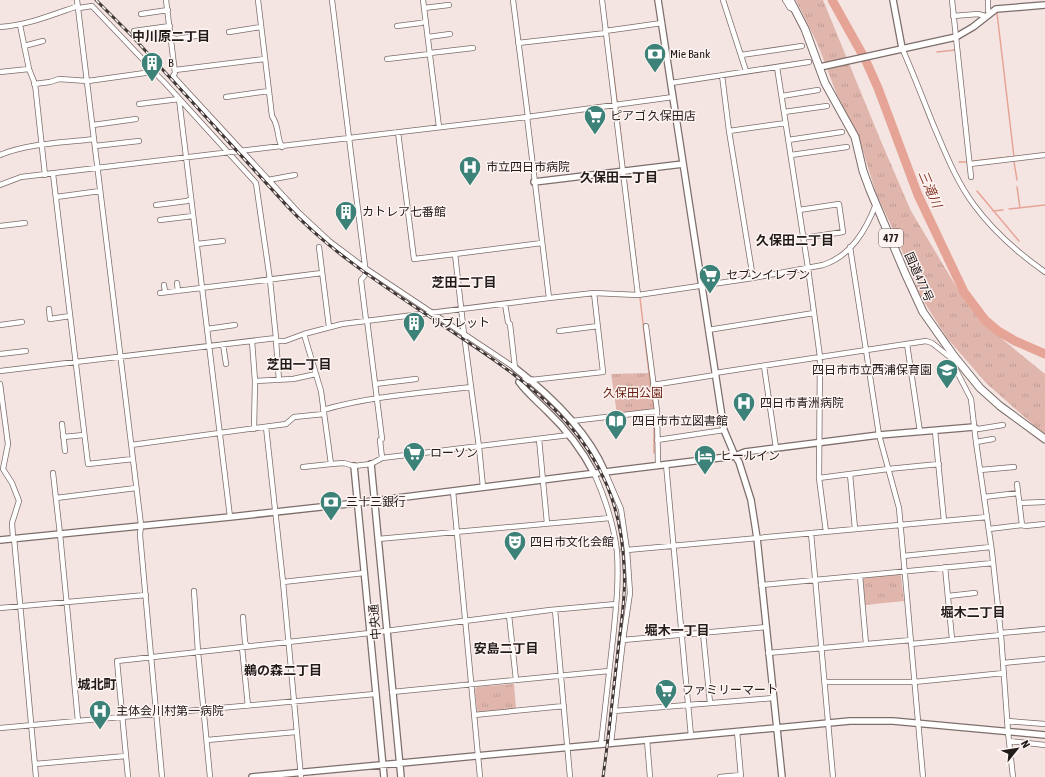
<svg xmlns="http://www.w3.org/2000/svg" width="1045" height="777" font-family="'Asap Condensed','Noto Sans JP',sans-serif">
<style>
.park{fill:url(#park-tufts)}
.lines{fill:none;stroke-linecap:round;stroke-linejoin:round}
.stream{stroke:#e5a495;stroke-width:1.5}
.river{stroke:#e5a495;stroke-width:9}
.minor-tunnel{stroke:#cbbdba;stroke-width:4.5;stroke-dasharray:4.5 2;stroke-linecap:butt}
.minor-casing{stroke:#7c6e6b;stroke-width:6}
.tertiary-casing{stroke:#7c6e6b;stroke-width:8}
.trunk-casing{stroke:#7c6e6b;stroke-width:9}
.minor{stroke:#fff;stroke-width:4.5}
.tertiary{stroke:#fff;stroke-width:5.5}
.trunk{stroke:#fff;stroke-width:7}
.rail-casing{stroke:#403837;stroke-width:3}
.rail{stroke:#fef4f2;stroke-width:1.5;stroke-dasharray:4.5;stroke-linecap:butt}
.labels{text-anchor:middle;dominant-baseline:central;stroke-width:3;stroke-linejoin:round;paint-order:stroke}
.shield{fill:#fef4f2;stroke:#635c5b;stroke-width:1}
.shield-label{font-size:11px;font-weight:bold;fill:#211b1a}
.poi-label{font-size:12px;fill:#211b1a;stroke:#fef4f2;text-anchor:start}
.street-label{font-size:12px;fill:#211b1a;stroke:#fef4f2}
.park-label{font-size:12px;fill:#681d0e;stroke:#fef4f2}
.neighbourhood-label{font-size:13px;font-weight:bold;fill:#211b1a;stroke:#fef4f2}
.water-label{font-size:13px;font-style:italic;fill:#87392a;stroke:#fef4f2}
</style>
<defs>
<pattern id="park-tufts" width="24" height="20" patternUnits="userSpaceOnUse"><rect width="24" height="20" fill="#e0b5ab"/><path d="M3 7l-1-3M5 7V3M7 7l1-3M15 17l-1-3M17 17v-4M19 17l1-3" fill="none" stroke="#c09b93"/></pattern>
</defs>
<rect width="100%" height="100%" fill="#f5e5e2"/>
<path class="park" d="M796,0H823L880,139L911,211L957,288L1002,339L1045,374V435L986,383L947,338L921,297L896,236L876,193L859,138L837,95L818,45Z
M650,373L654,409L652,410L617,414L611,374Z
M900,574L901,576L904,601L865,605L863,579L864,577Z
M514,684L516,709L479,712L477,710L475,689L477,687Z"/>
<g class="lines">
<path class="stream" d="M997,13L1014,157
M937,52L955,50
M611,54L617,101
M618,109L624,164
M974,161L1010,157
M959,162H968L967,160
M1014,162L1017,180
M626,178L638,278
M1017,187L1020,208
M977,191L1019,241
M1009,209L1045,205
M993,211L1003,210
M640,298L654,415V453"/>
<path class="river" d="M832,0L865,59L878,88L918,195L964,292L985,320L998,331L1015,341L1045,354"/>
<path class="minor-tunnel" d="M617,550H627"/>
<g class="minor-casing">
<path id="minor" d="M77,0L141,525L140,535L162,777
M166,0L175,73L173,76L299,213L329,241L365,268L464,334L479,447
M258,0L272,116C280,128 276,136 282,147
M332,0L349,138
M423,0L439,127
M513,0L528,117
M602,0L638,295
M723,0L746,71
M785,0L790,8L795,10
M952,0L971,177
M988,0V11L990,13
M79,8L92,6L150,67V70L152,72
M424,8L449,5
M141,14L168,10
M953,16L978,14L985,16
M20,25L29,69L35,84L45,175
M397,26L421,23L426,21
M0,27C28,25 52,15 78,6
M134,31L170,26
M605,31L662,23
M229,32L261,27
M428,37L450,34
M172,38L176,39L202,35
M518,43L606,33
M24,46L43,41
M902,48C913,73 923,99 933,124C945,152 956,181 974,205C994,232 1018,253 1045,272
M430,53L473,48
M741,55L802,46
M387,59L430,54
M777,67L808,268L820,357L819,478L826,532
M175,70L265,59
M0,72L29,69
M722,75L729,131L753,278
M671,83L809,62
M34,84L50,82L59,79L88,81L152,72L157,75L165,83L256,183L270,280L276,338
M782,96L818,90
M226,97L269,91
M179,99L230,517
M139,104L179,99
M784,112L827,106
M527,117L673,97
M93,125L136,119
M729,131L786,123
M398,132L414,259L455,254L464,334L515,368L510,324L508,322L505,304
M788,140L842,132
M95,146L139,141
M0,155C29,143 63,143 94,139
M791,155L847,147
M970,164L1045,155
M53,174L88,464L133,459
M268,180L295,175
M0,185L21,177L349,138
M56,197L100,191
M156,205L187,201L191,199
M799,210L839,204L843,232L810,237H803
M160,220L193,216
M0,226L25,223
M197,244L223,241
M319,247L329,327
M850,247L866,350
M455,254L542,243
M177,283L178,291
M164,285L165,292
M160,293L322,273
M549,298L594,293L638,295L753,278L823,265C851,256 866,230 876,204
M49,309L50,319L70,316
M367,320L382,439L380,440L382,458
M0,325L22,322
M646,326L657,411L658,465
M207,329L235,325
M708,330L814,313
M559,331L598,326
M304,334L321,391L331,464L344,463L354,466L371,464L382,458L569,435
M252,341L255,381L254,429
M276,341L279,380
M223,344L226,364
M907,344L920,432
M866,350L879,435L899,508L923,777
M0,354L26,351
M954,356L951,358L953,364L971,399L976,442L992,552L1001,635L1008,732L1013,777
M764,366L776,448
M0,371L276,338V341H285L304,334L342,324L549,298L527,117L349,138L365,266V275L361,280L366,320
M715,373L926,341L932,343L951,358
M531,380L603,372L594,293
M255,381L293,379L316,374
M0,384L8,444L3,469L12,483L19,501L12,523L13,538
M375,384L416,379
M653,385L715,375
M323,410C371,396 422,393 471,387
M572,421L657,411
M62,424L65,451
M266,427L283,582L301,777
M974,427L978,429L1003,425
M935,431L944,521
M63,437L84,435
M539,439L547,523
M657,440L724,430
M976,442L993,439
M131,445L286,424L294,417L324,414
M479,447L483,487
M666,464L691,736
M303,467L331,464
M980,470L1014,467
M605,472L621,509L627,550L630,593L623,640L611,743
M53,473L60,534L78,721
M594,473C605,498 614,525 617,552C619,581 616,609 613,638C609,673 605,708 601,744
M850,474L855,529
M819,478L888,469L939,464
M453,491L480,777
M984,497L1018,493
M56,498L136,488
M1020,503L1045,502
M1022,525L1025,526L1045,524
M989,529L1022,525L1017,484
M811,533L833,777
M14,538L36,777
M378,539L610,518
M627,550L987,517
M903,556L991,547
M945,567L952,639
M860,576L866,644
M283,582L364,573
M761,585L993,563
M194,591L198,652L210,777
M948,596L975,593
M0,608L146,595
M555,610L570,777
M509,615L516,680
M243,617L245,642L247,646
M703,633L710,703
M1001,633L1045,629
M623,640L766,627
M911,644L1001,635
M242,647L248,706
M768,653L911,640
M1003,663L1045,659
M825,682H914L1004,673
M392,692L609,671
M614,711L773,698
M474,715L564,706
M1007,721L1045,724
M0,728L375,694
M737,731L741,777
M207,740L296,732
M647,740L650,777
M1009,741L1045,745
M35,764L126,756
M128,777L117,661L370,633L550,610L616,604
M720,777L741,775"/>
</g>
<g class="tertiary-casing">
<path id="tertiary" d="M658,0L724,430L735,456L739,462L751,500L757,538L782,777
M893,0L902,48
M820,67L956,37L973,27L996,9L1045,5
M534,182L683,164
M515,368C550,395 587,430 605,472L735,456L745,452L879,435L974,427
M531,380L519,382C527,393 537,401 547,411C566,429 582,450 594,473
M371,464L401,777
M354,466L384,777
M0,540L230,517L357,503L605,472
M252,777L850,721H893L1045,735"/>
</g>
<g class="trunk-casing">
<path id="trunk" d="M790,0L805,29L825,83L855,137L863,171L870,190L905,273L923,312L954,356L980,388L1000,406L1045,439"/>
</g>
<use href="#minor" class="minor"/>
<use href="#tertiary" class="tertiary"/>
<use href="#trunk" class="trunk"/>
<g class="rail-casing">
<path id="rail" d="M96,0L132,36L286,205C329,251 381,284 433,319C530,383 619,437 624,567C626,595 621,622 618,650C613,692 609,735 603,777"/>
</g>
<use href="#rail" class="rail"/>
</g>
<defs>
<g id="bank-pin" transform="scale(1.15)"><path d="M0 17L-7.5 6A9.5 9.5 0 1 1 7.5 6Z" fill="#3c8278" stroke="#fef4f2"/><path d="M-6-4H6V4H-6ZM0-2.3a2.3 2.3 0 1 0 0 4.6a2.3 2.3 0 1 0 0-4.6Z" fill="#fff"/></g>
<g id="building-pin" transform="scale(1.15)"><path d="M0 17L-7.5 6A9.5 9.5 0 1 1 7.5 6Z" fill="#3c8278" stroke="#fef4f2"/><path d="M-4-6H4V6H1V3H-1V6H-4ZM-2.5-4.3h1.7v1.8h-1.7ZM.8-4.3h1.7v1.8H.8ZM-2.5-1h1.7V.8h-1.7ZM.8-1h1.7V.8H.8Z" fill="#fff"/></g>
<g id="supermarket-pin" transform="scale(1.15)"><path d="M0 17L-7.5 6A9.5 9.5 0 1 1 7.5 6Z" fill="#3c8278" stroke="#fef4f2"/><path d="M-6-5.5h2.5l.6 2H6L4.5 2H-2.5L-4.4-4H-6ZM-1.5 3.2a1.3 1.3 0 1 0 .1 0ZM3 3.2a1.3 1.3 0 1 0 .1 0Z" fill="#fff"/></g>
<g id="hospital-pin" transform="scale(1.15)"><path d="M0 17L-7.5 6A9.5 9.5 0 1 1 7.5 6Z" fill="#3c8278" stroke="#fef4f2"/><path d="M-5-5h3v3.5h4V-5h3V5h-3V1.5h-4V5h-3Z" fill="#fff"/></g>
<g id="school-pin" transform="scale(1.15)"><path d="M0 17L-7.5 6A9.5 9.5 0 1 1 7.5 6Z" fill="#3c8278" stroke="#fef4f2"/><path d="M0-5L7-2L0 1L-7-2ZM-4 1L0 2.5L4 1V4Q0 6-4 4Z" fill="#fff"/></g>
<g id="library-pin" transform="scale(1.15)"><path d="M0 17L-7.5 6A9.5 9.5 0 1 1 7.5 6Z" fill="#3c8278" stroke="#fef4f2"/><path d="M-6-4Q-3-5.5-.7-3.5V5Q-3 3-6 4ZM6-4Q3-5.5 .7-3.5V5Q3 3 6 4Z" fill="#fff"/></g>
<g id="hotel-pin" transform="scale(1.15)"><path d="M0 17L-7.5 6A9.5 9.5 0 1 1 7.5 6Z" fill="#3c8278" stroke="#fef4f2"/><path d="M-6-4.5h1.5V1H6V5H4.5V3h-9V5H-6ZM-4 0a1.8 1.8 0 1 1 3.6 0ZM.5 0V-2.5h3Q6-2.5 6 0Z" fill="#fff"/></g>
<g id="theatre-pin" transform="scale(1.15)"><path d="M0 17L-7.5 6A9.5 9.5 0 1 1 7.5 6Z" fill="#3c8278" stroke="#fef4f2"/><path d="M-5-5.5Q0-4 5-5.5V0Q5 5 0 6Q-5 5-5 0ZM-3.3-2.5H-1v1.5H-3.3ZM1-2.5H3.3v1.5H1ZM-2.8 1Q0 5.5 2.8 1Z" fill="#fff"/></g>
</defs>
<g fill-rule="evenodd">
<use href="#bank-pin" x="655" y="54"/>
<use href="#building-pin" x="152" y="63"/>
<use href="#supermarket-pin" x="595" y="116"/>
<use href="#hospital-pin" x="470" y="167"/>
<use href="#building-pin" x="346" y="212"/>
<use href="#supermarket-pin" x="710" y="275"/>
<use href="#building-pin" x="414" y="323"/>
<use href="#school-pin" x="947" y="370"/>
<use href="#hospital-pin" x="744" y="403"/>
<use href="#library-pin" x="616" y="421"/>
<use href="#supermarket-pin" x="414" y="453"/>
<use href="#hotel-pin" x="705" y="456"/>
<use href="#bank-pin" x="331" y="502"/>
<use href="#theatre-pin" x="515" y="542"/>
<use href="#supermarket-pin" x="666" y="690"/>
<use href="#hospital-pin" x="100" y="711"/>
</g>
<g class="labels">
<rect class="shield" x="879" y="229" width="24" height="18" rx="3"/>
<g class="shield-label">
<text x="891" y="238">477</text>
</g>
<g class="poi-label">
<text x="670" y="54">Mie Bank</text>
<text x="168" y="63">B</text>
<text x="610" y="116">ピアゴ 久保田店</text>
<text x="486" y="167">市立四日市病院</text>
<text x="362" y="212">カトレア七番館</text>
<text x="726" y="275">セブンイレブン</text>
<text x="430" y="323">リブレット</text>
<text x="932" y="370" text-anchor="end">四日市市立西浦保育園</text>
<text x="760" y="403">四日市青洲病院</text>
<text x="632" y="421">四日市市立図書館</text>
<text x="430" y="453">ローソン</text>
<text x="720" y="456">ヒールイン</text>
<text x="346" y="502">三十三銀行</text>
<text x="530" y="542">四日市文化会館</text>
<text x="682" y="690">ファミリーマート</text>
<text x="116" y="711">主体会川村第一病院</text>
</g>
<g class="street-label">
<text transform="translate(919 277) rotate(66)">国道477号</text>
<text transform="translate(375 622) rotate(-95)">中央通</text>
</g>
<g class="park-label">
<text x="633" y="393">久保田公園</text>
</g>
<g class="neighbourhood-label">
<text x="171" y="36">中川原二丁目</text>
<text x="619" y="177">久保田一丁目</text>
<text x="795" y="240">久保田二丁目</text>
<text x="464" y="282">芝田二丁目</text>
<text x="299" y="364">芝田一丁目</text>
<text x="973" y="612">堀木二丁目</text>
<text x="677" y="630">堀木一丁目</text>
<text x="506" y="648">安島二丁目</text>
<text x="283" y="670">鵜の森二丁目</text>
<text x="97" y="684">城北町</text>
</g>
<g class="water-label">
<text transform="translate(930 189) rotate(67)">三滝川</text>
</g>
</g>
<g transform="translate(1017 749) rotate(60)" stroke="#fef4f2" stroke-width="3" paint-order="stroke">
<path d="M0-3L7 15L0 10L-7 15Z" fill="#211b1a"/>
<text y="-6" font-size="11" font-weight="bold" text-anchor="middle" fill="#211b1a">N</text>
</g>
</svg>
